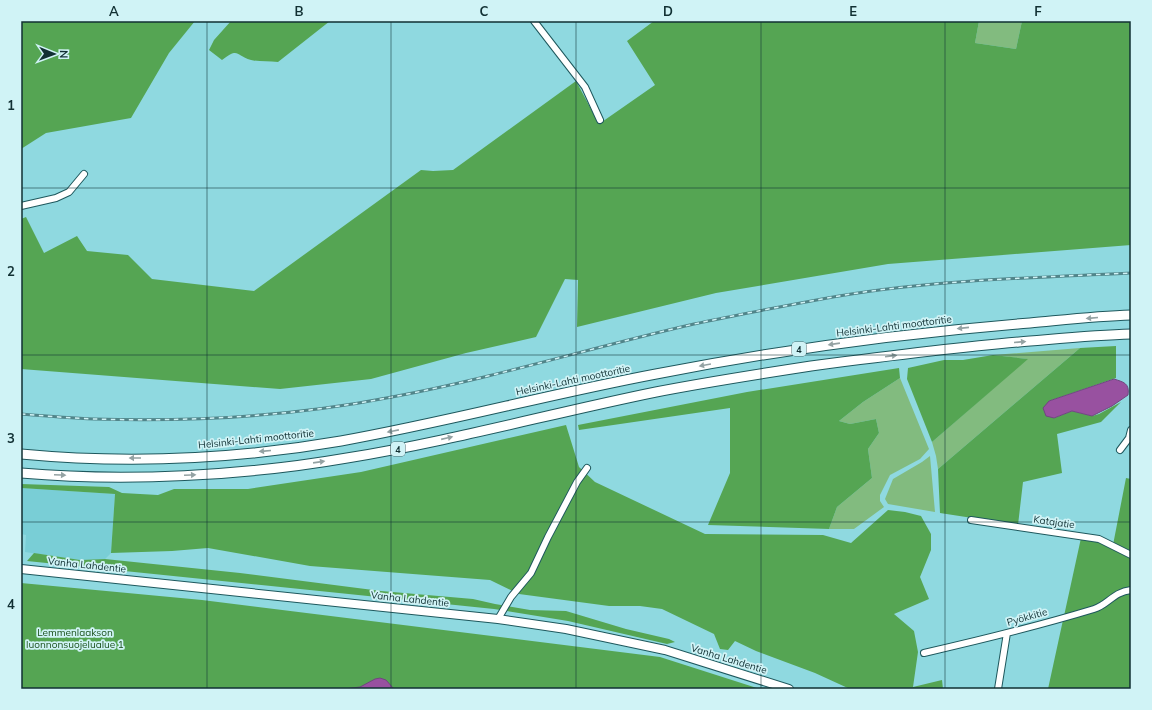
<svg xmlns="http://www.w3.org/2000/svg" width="1152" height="710" font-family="Mulish,sans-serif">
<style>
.built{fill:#79ced6}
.green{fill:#82bb7f}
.forest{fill:#55a553}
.water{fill:#9851a0;stroke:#70477f}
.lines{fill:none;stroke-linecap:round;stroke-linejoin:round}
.minor-casing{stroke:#1e585d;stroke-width:8}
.major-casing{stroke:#1e585d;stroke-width:10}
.highway-casing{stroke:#1e585d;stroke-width:11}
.minor{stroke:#fff;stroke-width:6}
.major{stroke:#fff;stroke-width:8}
.highway{stroke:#fff;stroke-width:9}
.rail-casing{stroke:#51858a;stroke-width:3}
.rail{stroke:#d0f3f6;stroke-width:1.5;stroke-dasharray:4.5;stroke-linecap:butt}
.oneway{fill:#94a2a3}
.grid{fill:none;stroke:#113033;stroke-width:1;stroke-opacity:0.55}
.labels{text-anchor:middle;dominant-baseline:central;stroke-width:3.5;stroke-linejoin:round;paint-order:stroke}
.shield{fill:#d0f3f6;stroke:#4a6a6e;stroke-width:1}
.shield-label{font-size:9px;font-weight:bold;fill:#113033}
.street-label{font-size:10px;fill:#113033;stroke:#d0f3f6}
.park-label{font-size:10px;fill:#184f18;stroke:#d0f3f6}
.neatline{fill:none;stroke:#113033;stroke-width:1.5}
.grid-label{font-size:13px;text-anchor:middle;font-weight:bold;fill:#113033}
</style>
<rect width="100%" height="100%" fill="#8fd9e0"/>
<path class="built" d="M21,488L115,494L111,553L105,559L80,560L25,552L26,535L21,534Z"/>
<path class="green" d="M979,21H1022L1016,49L975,43Z
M1080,348L938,469L936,456L932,442L1027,359L993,355Z
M900,378L929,449L920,459L890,475L880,495V501L884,507L854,529H829L837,507L872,478L868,449L879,433L876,419L850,424L839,421L863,402Z
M930,456L935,512L888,504L885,499L893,479L922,462Z"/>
<path class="forest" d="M21,21H195L169,53L131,118L46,133L21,149Z
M231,21H330L278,62C269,61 259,62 251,60C235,55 239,47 222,60L209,50L214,40Z
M654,21H979L975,43L1016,49L1022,21H1131V245L888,264L716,293L577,327L578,280L565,279L536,337L466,353L371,379L280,389L21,369V219L26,217L44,253L77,236L87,251L128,255L152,279L254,291L421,170L433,171L453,170L576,81L599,124L655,85L627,41Z
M1116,346V378L1049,401L1054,418L1072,411L1092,416L1099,414L1121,402L1101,422L1057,434L1062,473L1023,482L1018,525L940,513L938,469L1080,348Z
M993,355L1028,359L932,442L907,379L908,368L944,360H963Z
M899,368L900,378L863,402L839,421L850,424L876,419L879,433L868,449L872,478L837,507L829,529L708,525L730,473V408L579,430L578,425L747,392Z
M566,425L579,467L595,482L705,534L823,535L851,543L888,510L905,512L921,516L931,534V550L920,577L929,599L894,614L914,631L918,652L913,687L942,680L943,689H850L815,673L756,651L735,641L728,650L720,649L714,634L662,609L640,606H609L519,594L490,580L310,566L208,548L172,551L111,553L115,494L21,488V484L109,487L122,493L158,495L174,489H248L361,472Z
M1126,478L1131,479V553L1113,545Z
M1081,538L1099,540L1131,557V587L1116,591L1095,607L1064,616Z
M34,553L80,560L105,559L240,573L381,591L473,599L495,604L530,610L566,611L626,629L669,639L675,642L667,644L568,621L494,609L27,561Z
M21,583L202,600L660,657L760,689H21Z
M1131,592V689H1048L1063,620L1098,610L1118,595Z"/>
<path class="water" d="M1114,379C1123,382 1130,383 1128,395L1112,406L1092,416L1072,411L1054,418L1046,416L1043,408L1049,401Z
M380,678L386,680L394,689H344L360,687L375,679Z"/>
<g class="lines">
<g class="minor-casing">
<path id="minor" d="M534,21L585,87L600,120
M21,206L56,198L69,192L84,174
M1120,450L1129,438L1131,430
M971,520L1099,539L1131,555
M498,619L511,597L531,573L548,537L577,482L587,468
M924,653C981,640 1038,626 1094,609C1108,605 1113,592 1131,590
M998,689L1007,633"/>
</g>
<g class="major-casing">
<path id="major" d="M21,569L498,619L566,629L665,650L789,689"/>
</g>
<g class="highway-casing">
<path id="highway" d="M21,454C127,464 237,459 341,441C447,422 550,394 656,374C779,350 904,333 1030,323C1063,320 1097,316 1131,315
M21,473C126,482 243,476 347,458C451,441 553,413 656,392C707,382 759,374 811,366C880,357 949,348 1019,342C1056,339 1094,335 1131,334"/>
</g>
<use href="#minor" class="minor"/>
<use href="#major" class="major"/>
<use href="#highway" class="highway"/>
<g class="rail-casing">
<path id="rail" d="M21,414C45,416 70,418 94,419C194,422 295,416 392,397C494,378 593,347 694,324C736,315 779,307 822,299C923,280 1028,278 1131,273"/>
</g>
<use href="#rail" class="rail"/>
</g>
<defs><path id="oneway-solid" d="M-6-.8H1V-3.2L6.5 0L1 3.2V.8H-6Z"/></defs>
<g class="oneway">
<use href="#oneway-solid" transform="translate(1092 318) rotate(175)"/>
<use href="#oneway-solid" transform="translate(963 328) rotate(174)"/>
<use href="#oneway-solid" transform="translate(1020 342) rotate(-5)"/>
<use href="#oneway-solid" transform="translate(834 344) rotate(172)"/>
<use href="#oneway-solid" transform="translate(891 356) rotate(-7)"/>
<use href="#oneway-solid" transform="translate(705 365) rotate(170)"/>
<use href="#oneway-solid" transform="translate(393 431) rotate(169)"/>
<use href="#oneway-solid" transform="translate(447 438) rotate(-13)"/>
<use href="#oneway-solid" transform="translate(265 451) rotate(175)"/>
<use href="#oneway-solid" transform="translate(135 458) rotate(-180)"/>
<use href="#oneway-solid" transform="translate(319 462) rotate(-8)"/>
<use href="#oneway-solid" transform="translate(60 475) rotate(2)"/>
<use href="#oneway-solid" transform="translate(190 475) rotate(-3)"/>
</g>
<path class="grid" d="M207,21V689M391,21V689M576,21V689M761,21V689M945,21V689M21,188H1131M21,355H1131M21,522H1131"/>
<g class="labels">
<g class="shield">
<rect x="792" y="342" width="14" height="14" rx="3"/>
<rect x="391" y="442" width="14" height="14" rx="3"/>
</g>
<g class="shield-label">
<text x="799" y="349">4</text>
<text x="398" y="449">4</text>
</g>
<g class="street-label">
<text transform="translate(894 326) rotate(-7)">Helsinki-Lahti moottoritie</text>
<text transform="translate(573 380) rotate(-12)">Helsinki-Lahti moottoritie</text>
<text transform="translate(256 439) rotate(-6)">Helsinki-Lahti moottoritie</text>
<text transform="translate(1054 522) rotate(8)">Katajatie</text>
<text transform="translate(87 565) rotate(6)">Vanha Lahdentie</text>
<text transform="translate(410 599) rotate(6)">Vanha Lahdentie</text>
<text transform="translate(1027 617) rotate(-16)">Pyökkitie</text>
<text transform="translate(729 659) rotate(17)">Vanha Lahdentie</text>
</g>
<g class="park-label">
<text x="75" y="632">Lemmenlaakson<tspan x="75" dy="12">luonnonsuojelualue 1</tspan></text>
</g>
</g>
<rect width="1152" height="710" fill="none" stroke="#d0f3f6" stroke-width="44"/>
<g transform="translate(54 54) rotate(91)" stroke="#d0f3f6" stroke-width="3" paint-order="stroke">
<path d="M0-3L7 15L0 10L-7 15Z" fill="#113033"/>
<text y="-6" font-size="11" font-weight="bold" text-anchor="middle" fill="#113033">N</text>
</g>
<rect x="22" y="22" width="1108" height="666" class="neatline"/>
<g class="grid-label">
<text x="114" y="16">A</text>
<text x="299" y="16">B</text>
<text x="484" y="16">C</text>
<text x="668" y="16">D</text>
<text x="853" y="16">E</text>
<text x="1038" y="16">F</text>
<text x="11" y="110">1</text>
<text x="11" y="276">2</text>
<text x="11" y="443">3</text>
<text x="11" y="609">4</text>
</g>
</svg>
